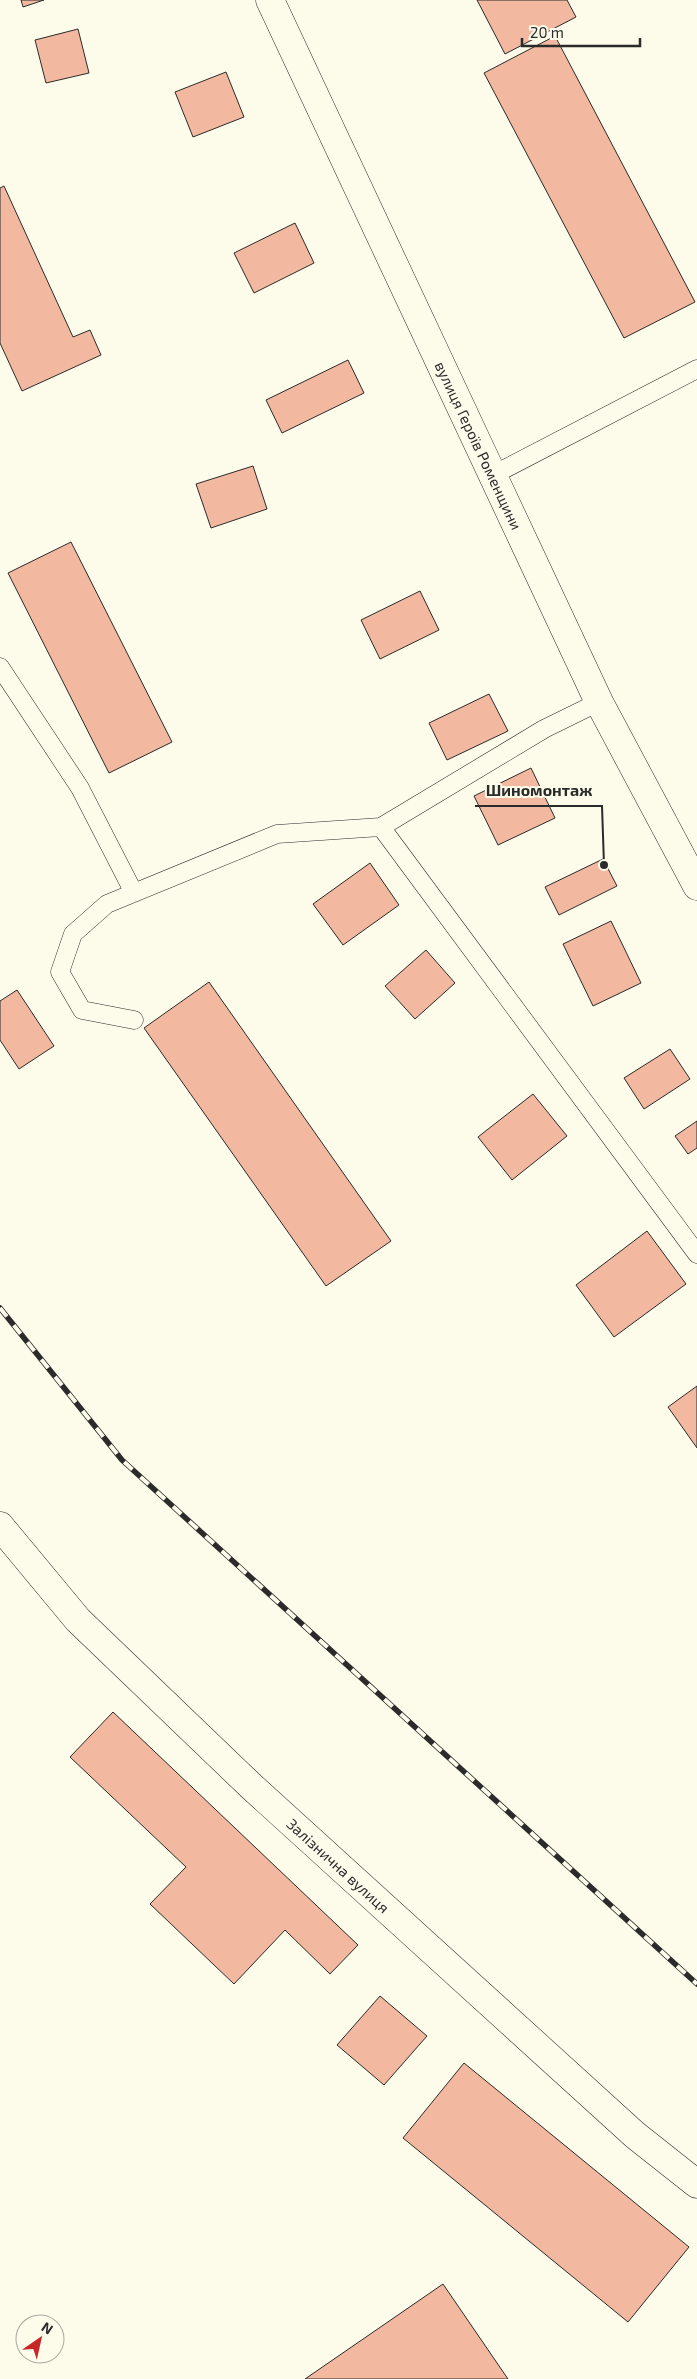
<svg xmlns="http://www.w3.org/2000/svg" width="697" height="2379" font-family="'Exo 2',sans-serif">
<style>
.building{fill:#f2b8a0;stroke:#2b2b2b}
.lines{fill:none;stroke-linecap:round;stroke-linejoin:round}
.lane-casing{stroke:#2b2b2b;stroke-width:19}
.street-casing{stroke:#2b2b2b;stroke-width:29}
.secondary-casing{stroke:#2b2b2b;stroke-width:29}
.lane{stroke:#fdfbea;stroke-width:18}
.street{stroke:#fdfbea;stroke-width:28}
.secondary{stroke:#fdfbea;stroke-width:28}
.rail-casing{stroke:#2b2b2b;stroke-width:5.5}
.rail{stroke:#fdfbea;stroke-width:4;stroke-dasharray:11;stroke-linecap:butt}
.labels{text-anchor:middle;dominant-baseline:central;stroke-width:4;stroke-linejoin:round;paint-order:stroke}
.street-label{font-size:15px;fill:#2b2b2b;stroke:#fdfbea}
.leader{fill:none;stroke:#2b2b2b;stroke-width:2}
.callout-dot{fill:#2b2b2b;stroke:#fdfbea;stroke-width:2}
.callout-label{font-size:16px;text-anchor:middle;font-weight:bold;fill:#2b2b2b;stroke:#fdfbea;stroke-width:4;stroke-linejoin:round;paint-order:stroke}
</style>
<rect width="100%" height="100%" fill="#fdfbea"/>
<path class="building" d="M21,0H44L23,7Z
M477,0H567L576,17L505,54Z
M78,29L89,73L46,83L35,40Z
M555,36L695,302L624,338L484,73Z
M226,72L244,117L193,137L175,92Z
M4,186L73,337L90,330L101,355L22,391L0,343V188Z
M295,223L314,263L254,293L234,253Z
M348,360L364,393L282,433L266,400Z
M253,466L267,509L211,528L196,484Z
M71,542L172,742L109,773L8,573Z
M420,591L439,630L380,659L361,620Z
M489,694L508,731L447,760L429,723Z
M531,768L555,818L498,845L474,796Z
M603,859L617,886L559,915L545,887Z
M370,863L399,905L343,945L313,904Z
M611,921L641,983L593,1006L563,944Z
M426,950L455,983L415,1019L385,986Z
M209,982L391,1241L326,1286L144,1028Z
M17,990L54,1046L19,1069L0,1040V1001Z
M670,1049L690,1079L644,1109L624,1078Z
M533,1094L567,1136L512,1180L478,1137Z
M697,1121V1148L688,1154L675,1136Z
M647,1231L686,1284L614,1337L576,1285Z
M697,1386V1448L668,1407Z
M113,1712L358,1945L330,1974L285,1930L234,1984L150,1904L186,1867L70,1757Z
M380,1996L427,2036L384,2085L337,2045Z
M464,2063L689,2247L628,2322L403,2138Z
M443,2284L508,2379H305Z"/>
<g class="lines">
<g class="lane-casing">
<path id="lane" d="M493,475L697,369
M0,667L80,788L134,893
M381,827L697,1254
M134,1020L82,1010L60,972L73,934L107,904L277,834L381,827L544,729L599,702"/>
</g>
<g class="street-casing">
<g id="street">
<path id="s1" d="M0,1526L78,1620L251,1786L635,2135L697,2184"/>
</g>
</g>
<g class="secondary-casing">
<g id="secondary">
<path id="s2" d="M270,0L599,702L697,886"/>
</g>
</g>
<use href="#lane" class="lane"/>
<use href="#street" class="street"/>
<use href="#secondary" class="secondary"/>
<g class="rail-casing">
<path id="rail" d="M0,1308L122,1460L697,1984"/>
</g>
<use href="#rail" class="rail"/>
</g>
<g class="labels">
<g class="street-label">
<text stroke="none"><textPath href="#s2" startOffset="492">вулиця Героїв Роменщини</textPath></text>
<text stroke="none"><textPath href="#s1" startOffset="480">Залізнична вулиця</textPath></text>
</g>
</g>
<path class="leader" d="M604 865L602 806H475"/>
<circle class="callout-dot" cx="604" cy="865" r="5"/>
<g class="callout-label">
<text x="539" y="796">Шиномонтаж</text>
</g>
<g transform="translate(40 2339) rotate(34)"><circle r="24" fill="#fdfbea" stroke="#a9a89e"/>
<path d="M0-4L9 19L0 12L-9 19Z" fill="#c62828"/>
<text y="-8" font-size="14" font-weight="bold" text-anchor="middle" fill="#2b2b2b">N</text>
</g>
<path d="M522 38v8h118v-8" fill="none" stroke="#2b2b2b" stroke-width="2.5"/>
<text x="530" y="38" font-size="15" fill="#2b2b2b" stroke="#fdfbea" stroke-width="4" paint-order="stroke">20 m</text>
</svg>
